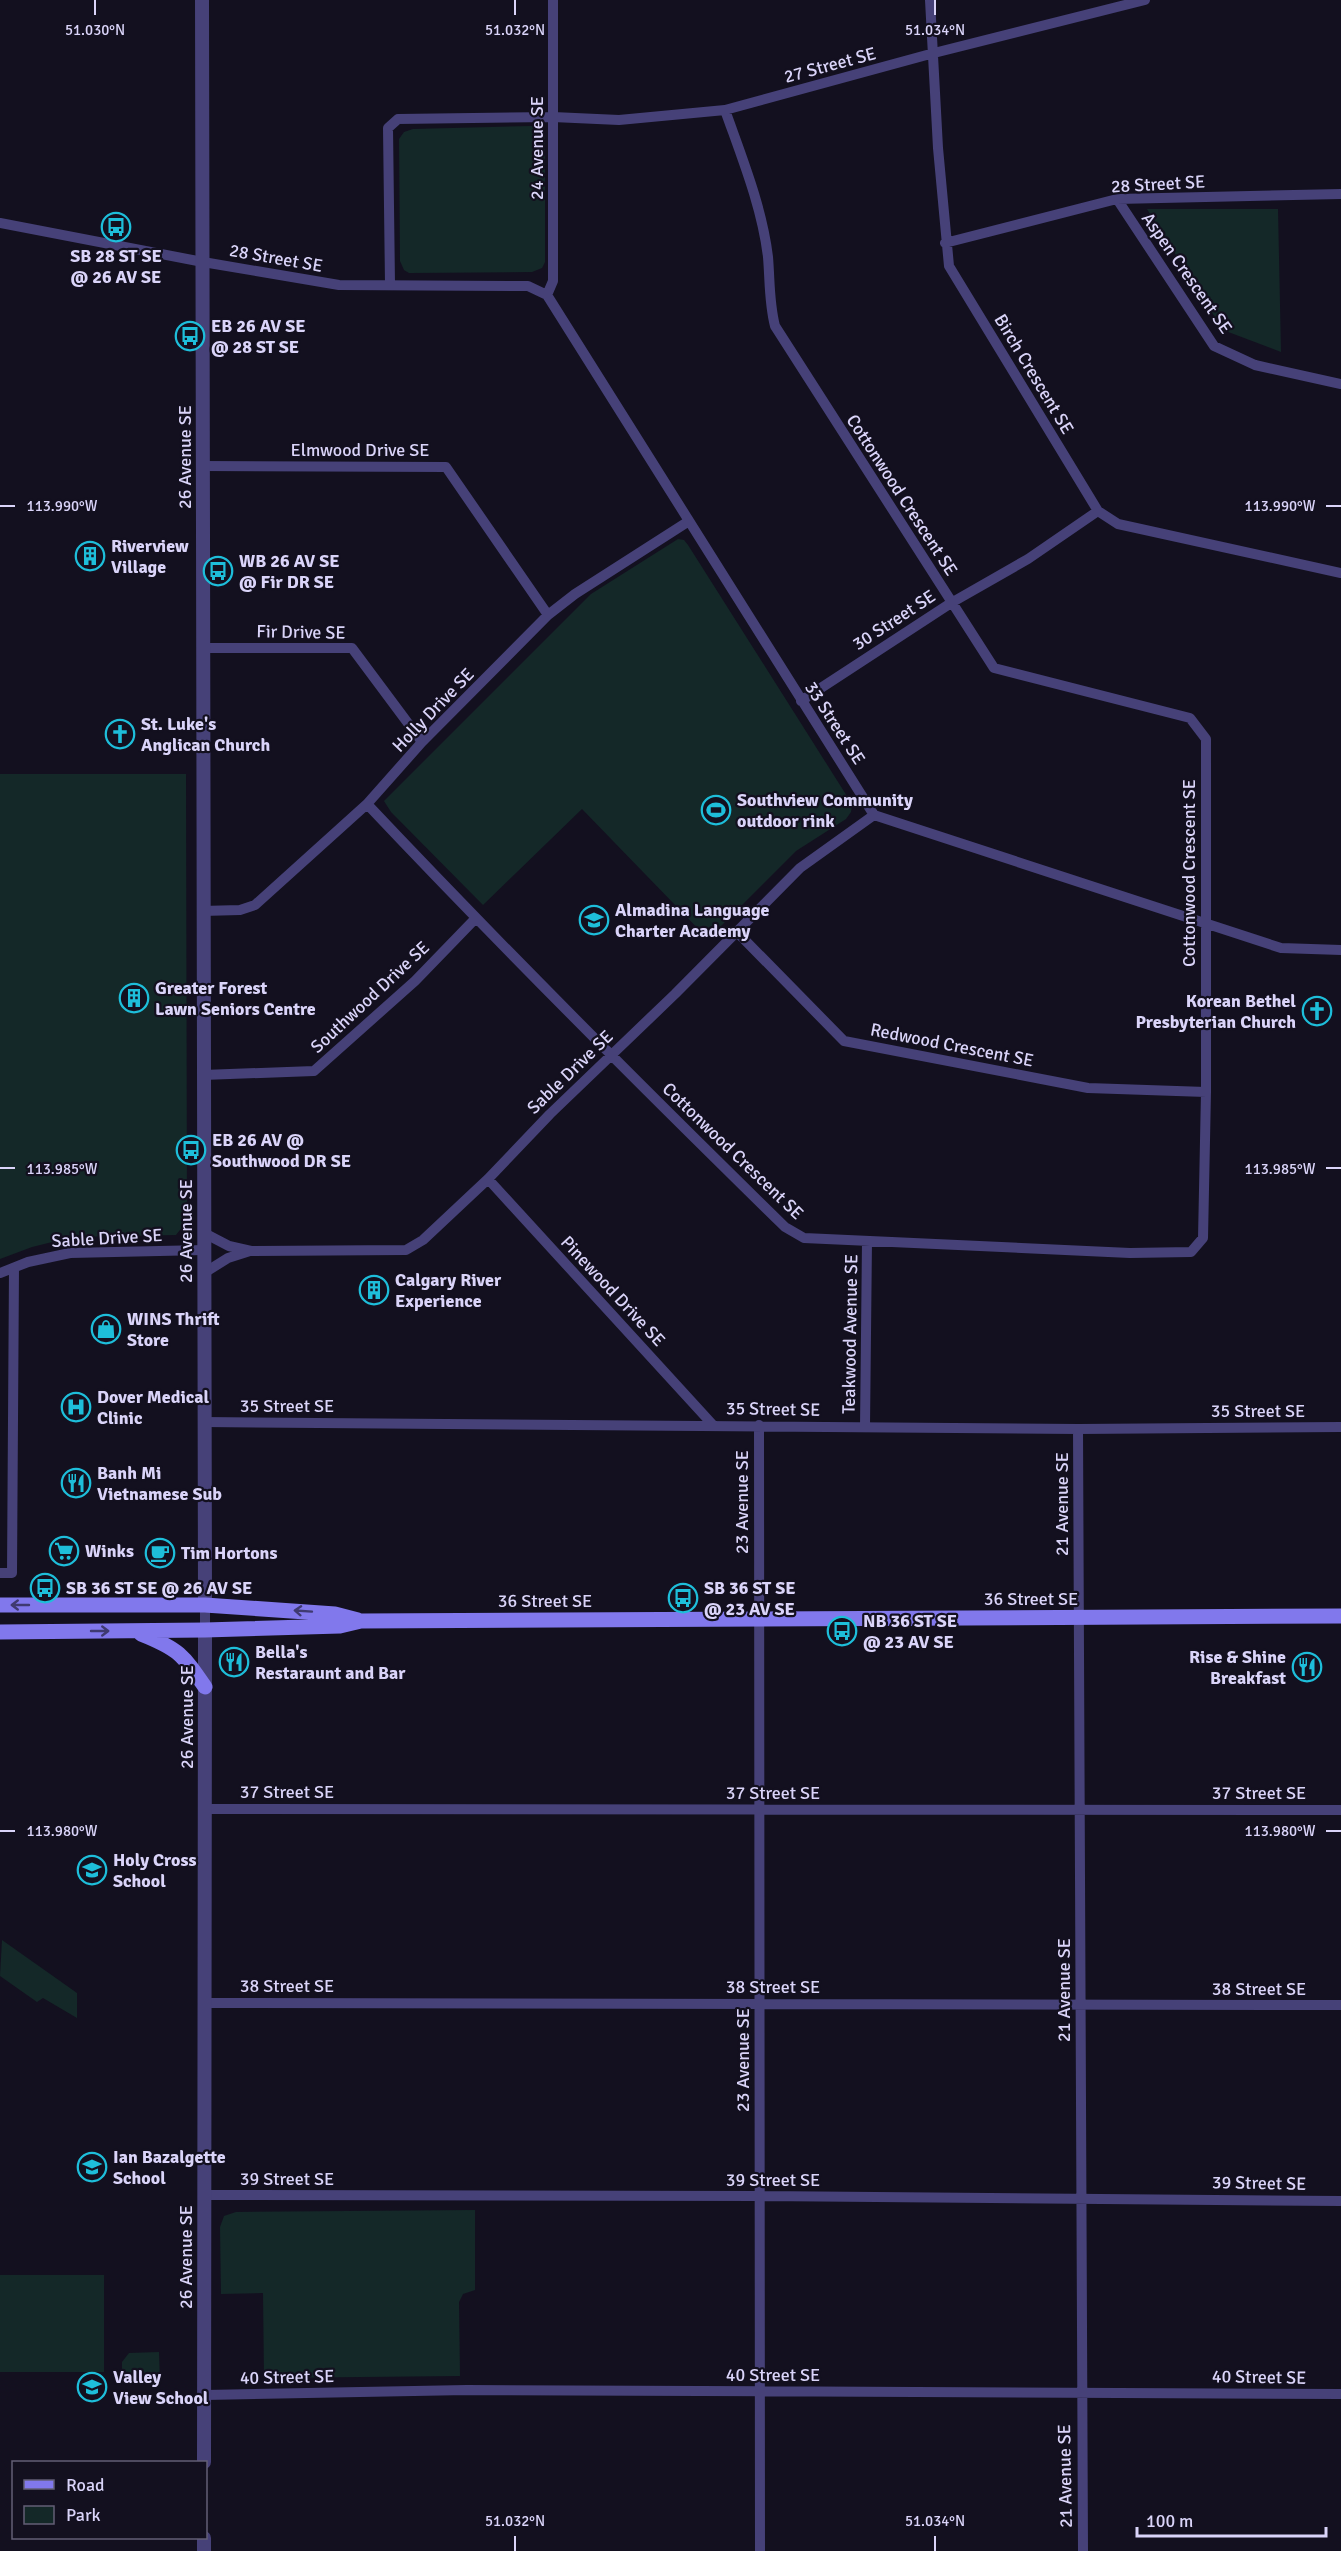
<svg xmlns="http://www.w3.org/2000/svg" width="1341" height="2551" font-family="Signika,sans-serif">
<style>
.green{fill:#142828}
.lines{fill:none;stroke-linecap:round;stroke-linejoin:round}
.minor{stroke:#464178;stroke-width:10}
.tertiary{stroke:#464178;stroke-width:14}
.secondary{stroke:#8178ec;stroke-width:15}
.oneway{stroke:#3f3a71}
.ticks{fill:none;stroke:#dad4f9;stroke-width:2}
.labels{text-anchor:middle;dominant-baseline:central;stroke-width:4.5;stroke-linejoin:round;paint-order:stroke}
.street-label{font-size:18px;fill:#dad4f9;stroke:#13101f}
.poi-label{font-size:18px;font-weight:bold;fill:#dad4f9;stroke:#13101f;text-anchor:start}
.ticks-label{font-size:15px;text-anchor:middle;fill:#dad4f9;stroke:#13101f;stroke-width:4.5;stroke-linejoin:round;paint-order:stroke}
</style>
<rect width="100%" height="100%" fill="#13101f"/>
<path class="green" d="M532,126L541,129L545,137V262L542,268L532,272L409,273L404,270L400,261L399,139L404,132L413,129Z
M1147,209H1278L1281,352L1223,330Z
M678,539L684,540L688,545L852,804L851,812L846,819L796,851L708,939L582,809L483,905L391,812L384,801L591,594Z
M0,774H186L187,1221L176,1235L72,1237L32,1247L0,1259Z
M2,1940L77,1993V2018L43,1998L37,2002L0,1976Z
M475,2210V2290L463,2294L459,2302L460,2376L264,2378L263,2293L221,2294L220,2227L224,2216L236,2212Z
M0,2275H104V2372H0Z
M159,2352L160,2381L127,2383L122,2376V2362L129,2353Z"/>
<g class="lines">
<path class="minor" d="M930,0L938,148L949,266L1098,511L1118,524L1341,573
M1117,199L1214,346L1255,365L1341,384
M0,223L203,262L339,285L528,286L547,295
M945,243L1117,199L1341,194
M390,284L388,128L398,119L553,117L619,120L725,110L934,53L1145,0
M547,295L874,815L1281,948L1341,950
M547,295L553,281V0
M202,466L446,467L548,615
M204,648H352L422,742
M801,701L951,603L1028,559L1098,511
M367,804C503,948 643,1088 785,1227L804,1238L1130,1253L1191,1252L1203,1238L1206,1092V739L1190,718L994,668L775,326C769,303 770,281 768,257C762,207 742,158 725,110
M202,911L240,910L255,905L367,804L422,742L548,615L575,594L689,521
M736,931L844,1041L1088,1088L1206,1092
M203,1075L314,1071L415,981L475,919
M488,1179L713,1425
M204,1233L229,1246L251,1251L406,1250L423,1240L488,1179L550,1114L675,994L800,868L874,815
M0,1273L28,1262L70,1253L204,1250
M204,1273L228,1258L250,1251
M204,1422L1078,1429L1341,1427
M759,1425L760,2551
M865,1427L867,1241
M1078,1429L1083,2551
M0,1573H12L14,1268
M205,1605V1630
M205,1809L1341,1810
M204,2003L1341,2005
M204,2195L759,2196L1341,2201
M205,2395L467,2390L1341,2394"/>
<path class="tertiary" d="M202,0L205,1605
M204,2462L205,1630
M204,2551V2538"/>
<path class="secondary" d="M0,1605H205L335,1614L358,1620
M0,1632L205,1630L340,1626L361,1621L1341,1616
M141,1634C179,1649 183,1655 205,1687"/>
</g>
<defs><path id="oneway-shaft" d="M-6 0H5M1.5-3L5.5 0L1.5 3" fill="none" stroke-width="1.6" stroke-linecap="round" stroke-linejoin="round" transform="scale(1.5)"/></defs>
<g class="oneway">
<use href="#oneway-shaft" transform="translate(20 1605) rotate(180)"/>
<use href="#oneway-shaft" transform="translate(303 1611) rotate(-176)"/>
<use href="#oneway-shaft" transform="translate(100 1631)"/>
</g>
<path class="ticks" d="M95,0V15M515,0V15M935,0V15M0,506H15M1326,506H1341M0,1168H15M1326,1168H1341M0,1831H15M1326,1831H1341M515,2536V2551M935,2536V2551"/>
<defs>
<g id="bus-ring" transform="scale(1.5)"><circle r="9.5" fill="#13101f" stroke="#1ebeda" stroke-width="1.5"/><path d="M-5-6H5V4H4V6H2V4H-2V6H-4V4H-5ZM-3.5-4V0h7V-4ZM-3.5 1.2v1.5H-2V1.2ZM2 1.2v1.5H3.5V1.2Z" fill="#1ebeda"/></g>
<g id="building-ring" transform="scale(1.5)"><circle r="9.5" fill="#13101f" stroke="#1ebeda" stroke-width="1.5"/><path d="M-4-6H4V6H1V3H-1V6H-4ZM-2.5-4.3h1.7v1.8h-1.7ZM.8-4.3h1.7v1.8H.8ZM-2.5-1h1.7V.8h-1.7ZM.8-1h1.7V.8H.8Z" fill="#1ebeda"/></g>
<g id="church-ring" transform="scale(1.5)"><circle r="9.5" fill="#13101f" stroke="#1ebeda" stroke-width="1.5"/><path d="M-1.2-6h2.4v3.5h3.3v2.4h-3.3V6h-2.4V-.1h-3.3v-2.4h3.3Z" fill="#1ebeda"/></g>
<g id="stadium-ring" transform="scale(1.5)"><circle r="9.5" fill="#13101f" stroke="#1ebeda" stroke-width="1.5"/><path d="M0-5a6.5 5 0 1 0 0 10a6.5 5 0 1 0 0-10ZM-3.5-1.8h7v3.6h-7Z" fill="#1ebeda"/></g>
<g id="school-ring" transform="scale(1.5)"><circle r="9.5" fill="#13101f" stroke="#1ebeda" stroke-width="1.5"/><path d="M0-5L7-2L0 1L-7-2ZM-4 1L0 2.5L4 1V4Q0 6-4 4Z" fill="#1ebeda"/></g>
<g id="shop-ring" transform="scale(1.5)"><circle r="9.5" fill="#13101f" stroke="#1ebeda" stroke-width="1.5"/><path d="M-5-2.5h2.3a2.7 3.5 0 0 1 5.4 0H5L5.5 6h-11ZM-1.5-2.5h3a1.5 2.3 0 0 0-3 0Z" fill="#1ebeda"/></g>
<g id="hospital-ring" transform="scale(1.5)"><circle r="9.5" fill="#13101f" stroke="#1ebeda" stroke-width="1.5"/><path d="M-5-5h3v3.5h4V-5h3V5h-3V1.5h-4V5h-3Z" fill="#1ebeda"/></g>
<g id="restaurant-ring" transform="scale(1.5)"><circle r="9.5" fill="#13101f" stroke="#1ebeda" stroke-width="1.5"/><path d="M-5-6h1v4h1v-4h1v4h1v-4h1v5L-1.5 .5V6h-2V.5L-5-1ZM5-6V6H3V1.5H1.5Q1.5-4 5-6Z" fill="#1ebeda"/></g>
<g id="supermarket-ring" transform="scale(1.5)"><circle r="9.5" fill="#13101f" stroke="#1ebeda" stroke-width="1.5"/><path d="M-6-5.5h2.5l.6 2H6L4.5 2H-2.5L-4.4-4H-6ZM-1.5 3.2a1.3 1.3 0 1 0 .1 0ZM3 3.2a1.3 1.3 0 1 0 .1 0Z" fill="#1ebeda"/></g>
<g id="cafe-ring" transform="scale(1.5)"><circle r="9.5" fill="#13101f" stroke="#1ebeda" stroke-width="1.5"/><path d="M-5.5-4.5H6V0H3Q3 3.5 0 3.5H-2.5Q-5.5 3.5-5.5 0ZM3-3.2v2h1.7v-2ZM-6 4.5H4V6H-6Z" fill="#1ebeda"/></g>
</defs>
<g fill-rule="evenodd">
<use href="#bus-ring" x="116" y="227"/>
<use href="#bus-ring" x="190" y="336"/>
<use href="#building-ring" x="90" y="556"/>
<use href="#bus-ring" x="218" y="571"/>
<use href="#church-ring" x="120" y="734"/>
<use href="#stadium-ring" x="716" y="810"/>
<use href="#school-ring" x="594" y="920"/>
<use href="#building-ring" x="134" y="998"/>
<use href="#church-ring" x="1317" y="1011"/>
<use href="#bus-ring" x="191" y="1150"/>
<use href="#building-ring" x="374" y="1290"/>
<use href="#shop-ring" x="106" y="1329"/>
<use href="#hospital-ring" x="76" y="1407"/>
<use href="#restaurant-ring" x="76" y="1483"/>
<use href="#supermarket-ring" x="64" y="1551"/>
<use href="#cafe-ring" x="160" y="1553"/>
<use href="#bus-ring" x="45" y="1588"/>
<use href="#bus-ring" x="683" y="1598"/>
<use href="#bus-ring" x="842" y="1631"/>
<use href="#restaurant-ring" x="234" y="1662"/>
<use href="#restaurant-ring" x="1307" y="1667"/>
<use href="#school-ring" x="92" y="1870"/>
<use href="#school-ring" x="92" y="2167"/>
<use href="#school-ring" x="92" y="2387"/>
</g>
<g class="labels">
<g class="street-label">
<text transform="translate(830 65) rotate(-15)">27 Street SE</text>
<text transform="translate(537 148) rotate(-90)">24 Avenue SE</text>
<text transform="translate(1158 184) rotate(-3)">28 Street SE</text>
<text transform="translate(276 258) rotate(10)">28 Street SE</text>
<text transform="translate(1187 273) rotate(55)">Aspen Crescent SE</text>
<text transform="translate(1034 374) rotate(59)">Birch Crescent SE</text>
<text x="360" y="450">Elmwood Drive SE</text>
<text transform="translate(185 457) rotate(-90)">26 Avenue SE</text>
<text transform="translate(902 495) rotate(57)">Cottonwood Crescent SE</text>
<text transform="translate(894 620) rotate(-33)">30 Street SE</text>
<text transform="translate(301 632) rotate(1)">Fir Drive SE</text>
<text transform="translate(433 710) rotate(-46)">Holly Drive SE</text>
<text transform="translate(835 723) rotate(57)">33 Street SE</text>
<text transform="translate(1189 873) rotate(-90)">Cottonwood Crescent SE</text>
<text transform="translate(370 997) rotate(-43)">Southwood Drive SE</text>
<text transform="translate(952 1045) rotate(11)">Redwood Crescent SE</text>
<text transform="translate(570 1072) rotate(-44)">Sable Drive SE</text>
<text transform="translate(733 1151) rotate(44)">Cottonwood Crescent SE</text>
<text transform="translate(186 1231) rotate(-90)">26 Avenue SE</text>
<text transform="translate(107 1238) rotate(-3)">Sable Drive SE</text>
<text transform="translate(613 1291) rotate(47)">Pinewood Drive SE</text>
<text transform="translate(850 1334) rotate(-89)">Teakwood Avenue SE</text>
<text x="287" y="1406">35 Street SE</text>
<text transform="translate(773 1409) rotate(1)">35 Street SE</text>
<text x="1258" y="1411">35 Street SE</text>
<text transform="translate(742 1502) rotate(-90)">23 Avenue SE</text>
<text transform="translate(1062 1504) rotate(-90)">21 Avenue SE</text>
<text x="1031" y="1599">36 Street SE</text>
<text x="545" y="1601">36 Street SE</text>
<text transform="translate(187 1717) rotate(-90)">26 Avenue SE</text>
<text x="287" y="1792">37 Street SE</text>
<text x="773" y="1793">37 Street SE</text>
<text x="1259" y="1793">37 Street SE</text>
<text x="287" y="1986">38 Street SE</text>
<text x="773" y="1987">38 Street SE</text>
<text x="1259" y="1989">38 Street SE</text>
<text transform="translate(1064 1990) rotate(-90)">21 Avenue SE</text>
<text transform="translate(743 2060) rotate(-90)">23 Avenue SE</text>
<text x="287" y="2179">39 Street SE</text>
<text x="773" y="2180">39 Street SE</text>
<text transform="translate(1259 2183) rotate(1)">39 Street SE</text>
<text transform="translate(186 2257) rotate(-90)">26 Avenue SE</text>
<text x="773" y="2375">40 Street SE</text>
<text transform="translate(287 2377) rotate(-1)">40 Street SE</text>
<text transform="translate(1259 2377) rotate(1)">40 Street SE</text>
<text transform="translate(1065 2476) rotate(-91)">21 Avenue SE</text>
</g>
<g class="poi-label">
<text x="116" y="256" text-anchor="middle">SB 28 ST SE<tspan x="116" dy="21">@ 26 AV SE</tspan></text>
<text x="211" y="326">EB 26 AV SE<tspan x="211" dy="21">@ 28 ST SE</tspan></text>
<text x="111" y="546">Riverview<tspan x="111" dy="21">Village</tspan></text>
<text x="239" y="561">WB 26 AV SE<tspan x="239" dy="21">@ Fir DR SE</tspan></text>
<text x="141" y="724">St. Luke's<tspan x="141" dy="21">Anglican Church</tspan></text>
<text x="737" y="800">Southview Community<tspan x="737" dy="21">outdoor rink</tspan></text>
<text x="615" y="910">Almadina Language<tspan x="615" dy="21">Charter Academy</tspan></text>
<text x="155" y="988">Greater Forest<tspan x="155" dy="21">Lawn Seniors Centre</tspan></text>
<text x="1296" y="1001" text-anchor="end">Korean Bethel<tspan x="1296" dy="21">Presbyterian Church</tspan></text>
<text x="212" y="1140">EB 26 AV @<tspan x="212" dy="21">Southwood DR SE</tspan></text>
<text x="395" y="1280">Calgary River<tspan x="395" dy="21">Experience</tspan></text>
<text x="127" y="1319">WINS Thrift<tspan x="127" dy="21">Store</tspan></text>
<text x="97" y="1397">Dover Medical<tspan x="97" dy="21">Clinic</tspan></text>
<text x="97" y="1473">Banh Mi<tspan x="97" dy="21">Vietnamese Sub</tspan></text>
<text x="85" y="1551">Winks</text>
<text x="181" y="1553">Tim Hortons</text>
<text x="66" y="1588">SB 36 ST SE @ 26 AV SE</text>
<text x="704" y="1588">SB 36 ST SE<tspan x="704" dy="21">@ 23 AV SE</tspan></text>
<text x="863" y="1621">NB 36 ST SE<tspan x="863" dy="21">@ 23 AV SE</tspan></text>
<text x="255" y="1652">Bella's<tspan x="255" dy="21">Restaraunt and Bar</tspan></text>
<text x="1286" y="1657" text-anchor="end">Rise &amp; Shine<tspan x="1286" dy="21">Breakfast</tspan></text>
<text x="113" y="1860">Holy Cross<tspan x="113" dy="21">School</tspan></text>
<text x="113" y="2157">Ian Bazalgette<tspan x="113" dy="21">School</tspan></text>
<text x="113" y="2377">Valley<tspan x="113" dy="21">View School</tspan></text>
</g>
</g>
<g class="ticks-label">
<text x="95" y="35">51.030°N</text>
<text x="515" y="35">51.032°N</text>
<text x="935" y="35">51.034°N</text>
<text x="1280" y="511">113.990°W</text>
<text x="62" y="511">113.990°W</text>
<text x="1280" y="1174">113.985°W</text>
<text x="62" y="1174">113.985°W</text>
<text x="1280" y="1836">113.980°W</text>
<text x="62" y="1836">113.980°W</text>
<text x="515" y="2526">51.032°N</text>
<text x="935" y="2526">51.034°N</text>
</g>
<rect x="12" y="2461" width="195" height="78" fill="#13101f" stroke="#635e76" stroke-width="1.5"/>
<rect x="24" y="2480" width="30" height="9" fill="#8178ec" stroke="#635e76" stroke-width="1.5"/>
<text x="66" y="2491" font-size="18" fill="#dad4f9">Road</text>
<rect x="24" y="2506" width="30" height="18" fill="#142828" stroke="#635e76" stroke-width="1.5"/>
<text x="66" y="2521" font-size="18" fill="#dad4f9">Park</text>
<path d="M1137 2527v9h189v-9" fill="none" stroke="#dad4f9" stroke-width="3"/>
<text x="1146" y="2527" font-size="18" fill="#dad4f9" stroke="#13101f" stroke-width="4.5" paint-order="stroke">100 m</text>
</svg>
